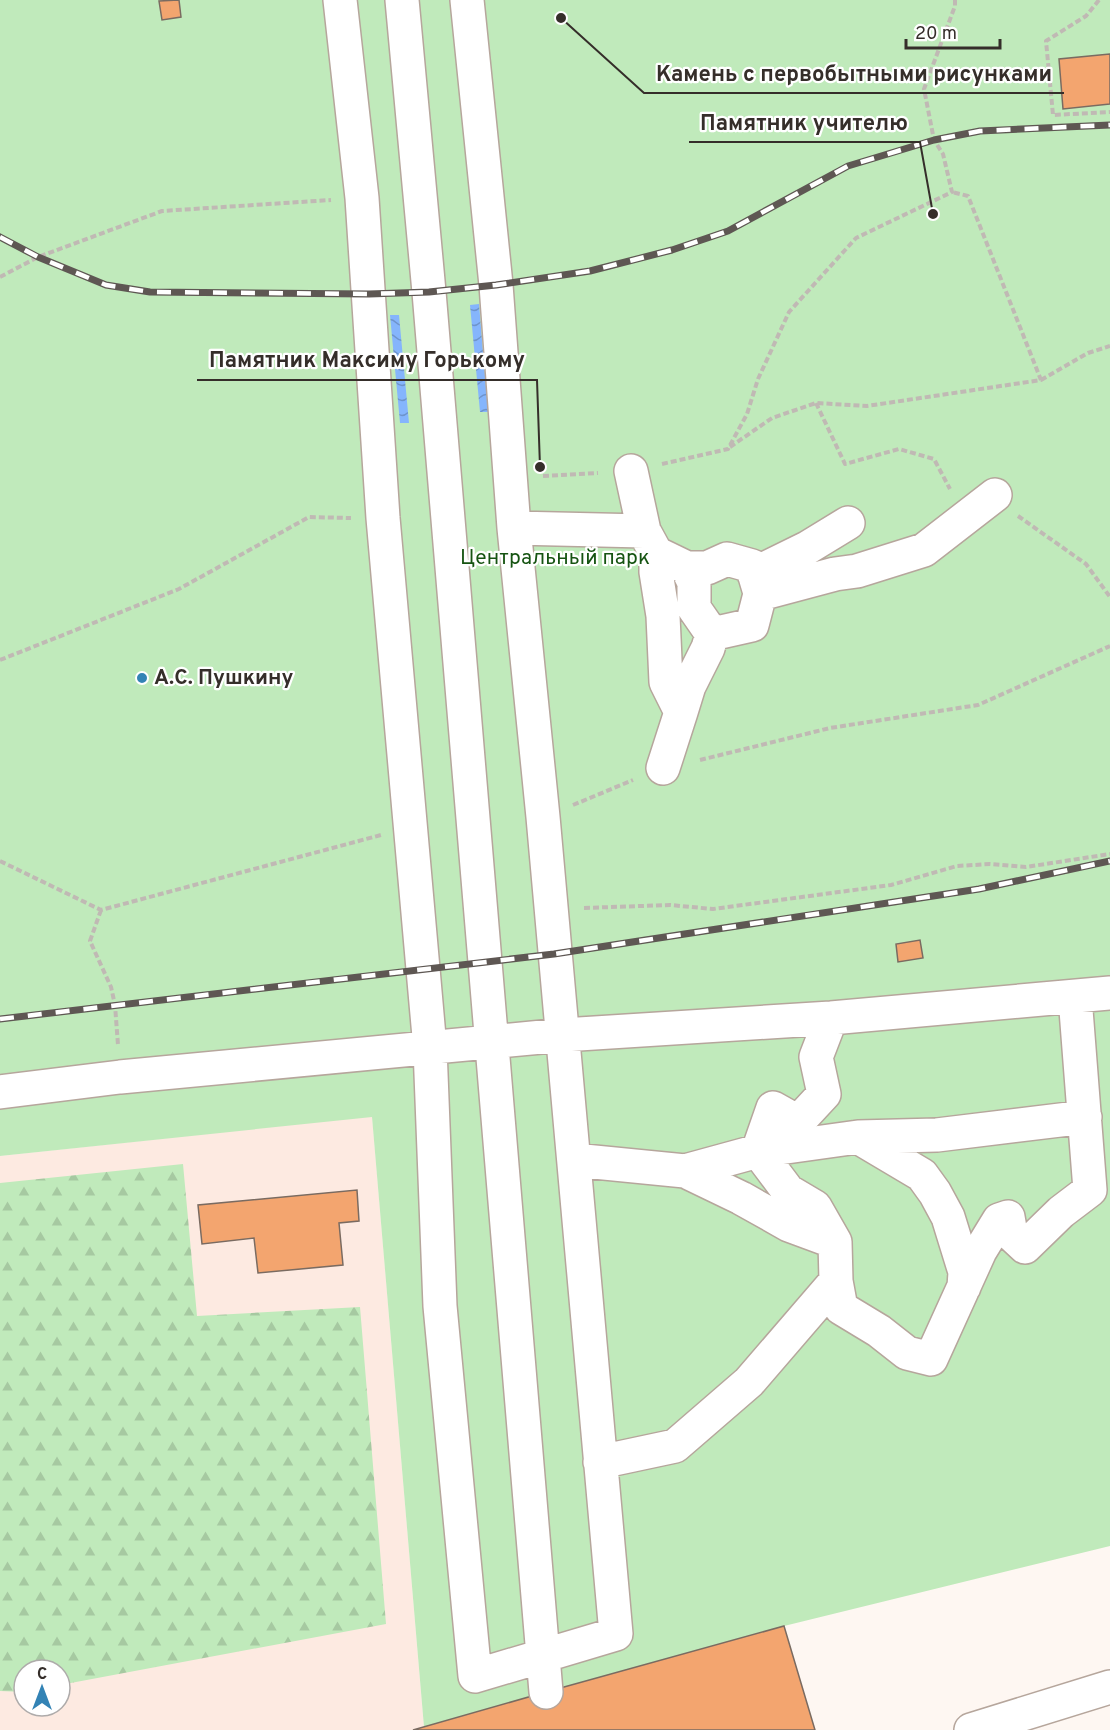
<svg xmlns="http://www.w3.org/2000/svg" width="1110" height="1730" font-family="Overpass,sans-serif">
<style>
.medical{fill:#fdeae1;fill-rule:evenodd}
.forest{fill:url(#forest-firs)}
.green{fill:#c0eabb}
.water{fill:url(#water-waves)}
.building{fill:#f3a56f;stroke:#7a6b61;stroke-width:1.5}
.lines{fill:none;stroke-linecap:round;stroke-linejoin:round}
.minor-casing{stroke:#b6a69c;stroke-width:36}
.major-casing{stroke:#b6a69c;stroke-width:36}
.path{stroke:#c0b9b4;stroke-width:4;stroke-dasharray:6 3;stroke-linecap:butt}
.minor{stroke:#fff;stroke-width:33}
.major{stroke:#fff;stroke-width:33}
.rail-casing{stroke:#5e5753;stroke-width:7}
.rail{stroke:#fff;stroke-width:4.5;stroke-dasharray:14;stroke-linecap:butt}
.poi-dot{fill:#3383b5;stroke:#fff;stroke-width:2}
.labels{text-anchor:middle;dominant-baseline:central;stroke-width:4.5;stroke-linejoin:round;paint-order:stroke}
.park-label{font-size:21px;fill:#165412;stroke:#fff}
.poi-label{font-size:21px;font-weight:bold;fill:#352e2a;stroke:#fff;text-anchor:start}
.leader{fill:none;stroke:#352e2a;stroke-width:2}
.callout-dot{fill:#352e2a;stroke:#fff;stroke-width:2}
.callout-label{font-size:22px;text-anchor:middle;font-weight:bold;fill:#352e2a;stroke:#fff;stroke-width:4.5;stroke-linejoin:round;paint-order:stroke}
</style>
<defs>
<pattern id="forest-firs" width="22" height="20" patternUnits="userSpaceOnUse" patternTransform="scale(1.5)"><rect width="22" height="20" fill="#c0eabb"/><path d="M5 1l3.5 6h-7zM16 11l3.5 6h-7z" fill="#a6c9a1"/></pattern>
<pattern id="water-waves" width="16" height="10" patternUnits="userSpaceOnUse" patternTransform="scale(1.5)"><rect width="16" height="10" fill="#85b5fc"/><path d="M0 5q4-4 8 0t8 0" fill="none" stroke="#6e94cc"/></pattern>
</defs>
<rect width="100%" height="100%" fill="#fef7f2"/>
<path class="medical" d="M372,1116L424,1727L413,1730H0V1156ZM24,1670H60V1706H24Z"/>
<path class="forest" d="M183,1164L197,1316L360,1307L386,1624L60,1685V1670H24V1692L0,1691V1183Z"/>
<path class="green" d="M0,0H1110V1546L784,1626L424,1727L372,1117L0,1156Z"/>
<path class="water" d="M479,304L488,412H480L470,305Z
M390,315H399L409,423H400Z"/>
<path class="building" d="M179,0L181,17L162,20L159,1Z
M1110,54V104L1063,109L1059,59Z
M920,940L923,958L898,962L896,944Z
M357,1190L359,1221L339,1223L343,1265L258,1273L254,1238L202,1244L198,1205Z
M784,1626L815,1730H413L546,1692Z"/>
<g class="lines">
<g class="minor-casing">
<path id="minor" d="M340,0L362,198L383,518L430,1048L440,1306L475,1676L616,1634L543,817L514,528L496,285L467,0
M402,0L429,292L546,1692
M631,471L644,531L656,553V572L663,616L666,682L681,712L663,768
M514,528L644,531
M656,553L687,568L694,582V608L712,634L752,625L760,594L835,574L857,571L924,550L995,495
M687,568H707L727,559L752,566L760,593
M754,574L807,548L848,523
M681,712L689,686L708,648L712,634
M0,1092L120,1077L563,1035L831,1018L1110,993
M858,1137L922,1175L935,1193L948,1217L965,1272L964,1287
M574,1160L685,1171L741,1198L789,1225L835,1242
M685,1171L758,1151L858,1137L937,1135L1085,1117
M836,1281L841,1308L879,1331L907,1353L931,1359L980,1251L999,1220L1008,1217L1011,1234L1025,1247L1061,1212L1090,1190L1075,997
M600,1462L675,1446L749,1382L836,1281L835,1242L815,1207L788,1191L758,1151L773,1108L798,1122L824,1094L816,1057L831,1018"/>
</g>
<g class="major-casing">
<path id="major" d="M971,1730L1110,1687"/>
</g>
<path class="path" d="M1099,0L1086,16L1046,41L1053,115L1110,112
M0,277L38,257L162,211L331,200
M1041,380L1088,353L1110,346
M816,403L845,464L899,449L934,459L950,489
M730,447L772,418L816,403L867,406L1041,380L968,196L952,192
M662,464L728,449L747,414L758,379L789,312L856,238L952,192L943,154L934,140L924,89L955,6V0
M543,476L598,473
M1018,516L1086,564L1110,597
M0,660L179,589L309,517L351,518
M700,760L830,728L978,705L1110,646
M573,805L633,780
M0,861L101,910L381,835
M584,908L670,905L713,909L891,885L957,866L990,864L1026,867L1110,854
M101,910L90,941L111,987L115,1005L118,1045"/>
<use href="#minor" class="minor"/>
<use href="#major" class="major"/>
<g class="rail-casing">
<path id="rail" d="M0,237L38,257L106,285L150,292L369,294L429,292L496,285L590,271L672,250L728,231L848,166L934,140L980,131L1110,125
M0,1019L554,954L979,889L1110,861"/>
</g>
<use href="#rail" class="rail"/>
</g>
<circle class="poi-dot" cx="142" cy="678" r="6"/>
<g class="labels">
<g class="park-label">
<text x="555" y="558">Центральный парк</text>
</g>
<g class="poi-label">
<text x="154" y="678">А.С. Пушкину</text>
</g>
</g>
<path class="leader" d="M561 18L644 93H1064M933 214L920 142H689M540 467L537 380H197"/>
<g class="callout-dot">
<circle cx="561" cy="18" r="6"/>
<circle cx="933" cy="214" r="6"/>
<circle cx="540" cy="467" r="6"/>
</g>
<g class="callout-label">
<text x="854" y="81">Камень с первобытными рисунками</text>
<text x="804" y="130">Памятник учителю</text>
<text x="367" y="367">Памятник Максиму Горькому</text>
</g>
<g transform="translate(42 1688)"><circle r="28" fill="#ffffff" stroke="#aeabaa" stroke-width="1.5"/>
<path d="M0-4.5L10 22L0 15L-10 22Z" fill="#3383b5"/>
<text y="-9" font-size="16" font-weight="bold" text-anchor="middle" fill="#352e2a">С</text>
</g>
<path d="M906 39v9h94v-9" fill="none" stroke="#352e2a" stroke-width="3"/>
<text x="915" y="39" font-size="18" fill="#352e2a" stroke="#ffffff" stroke-width="4.5" paint-order="stroke">20 m</text>
</svg>
